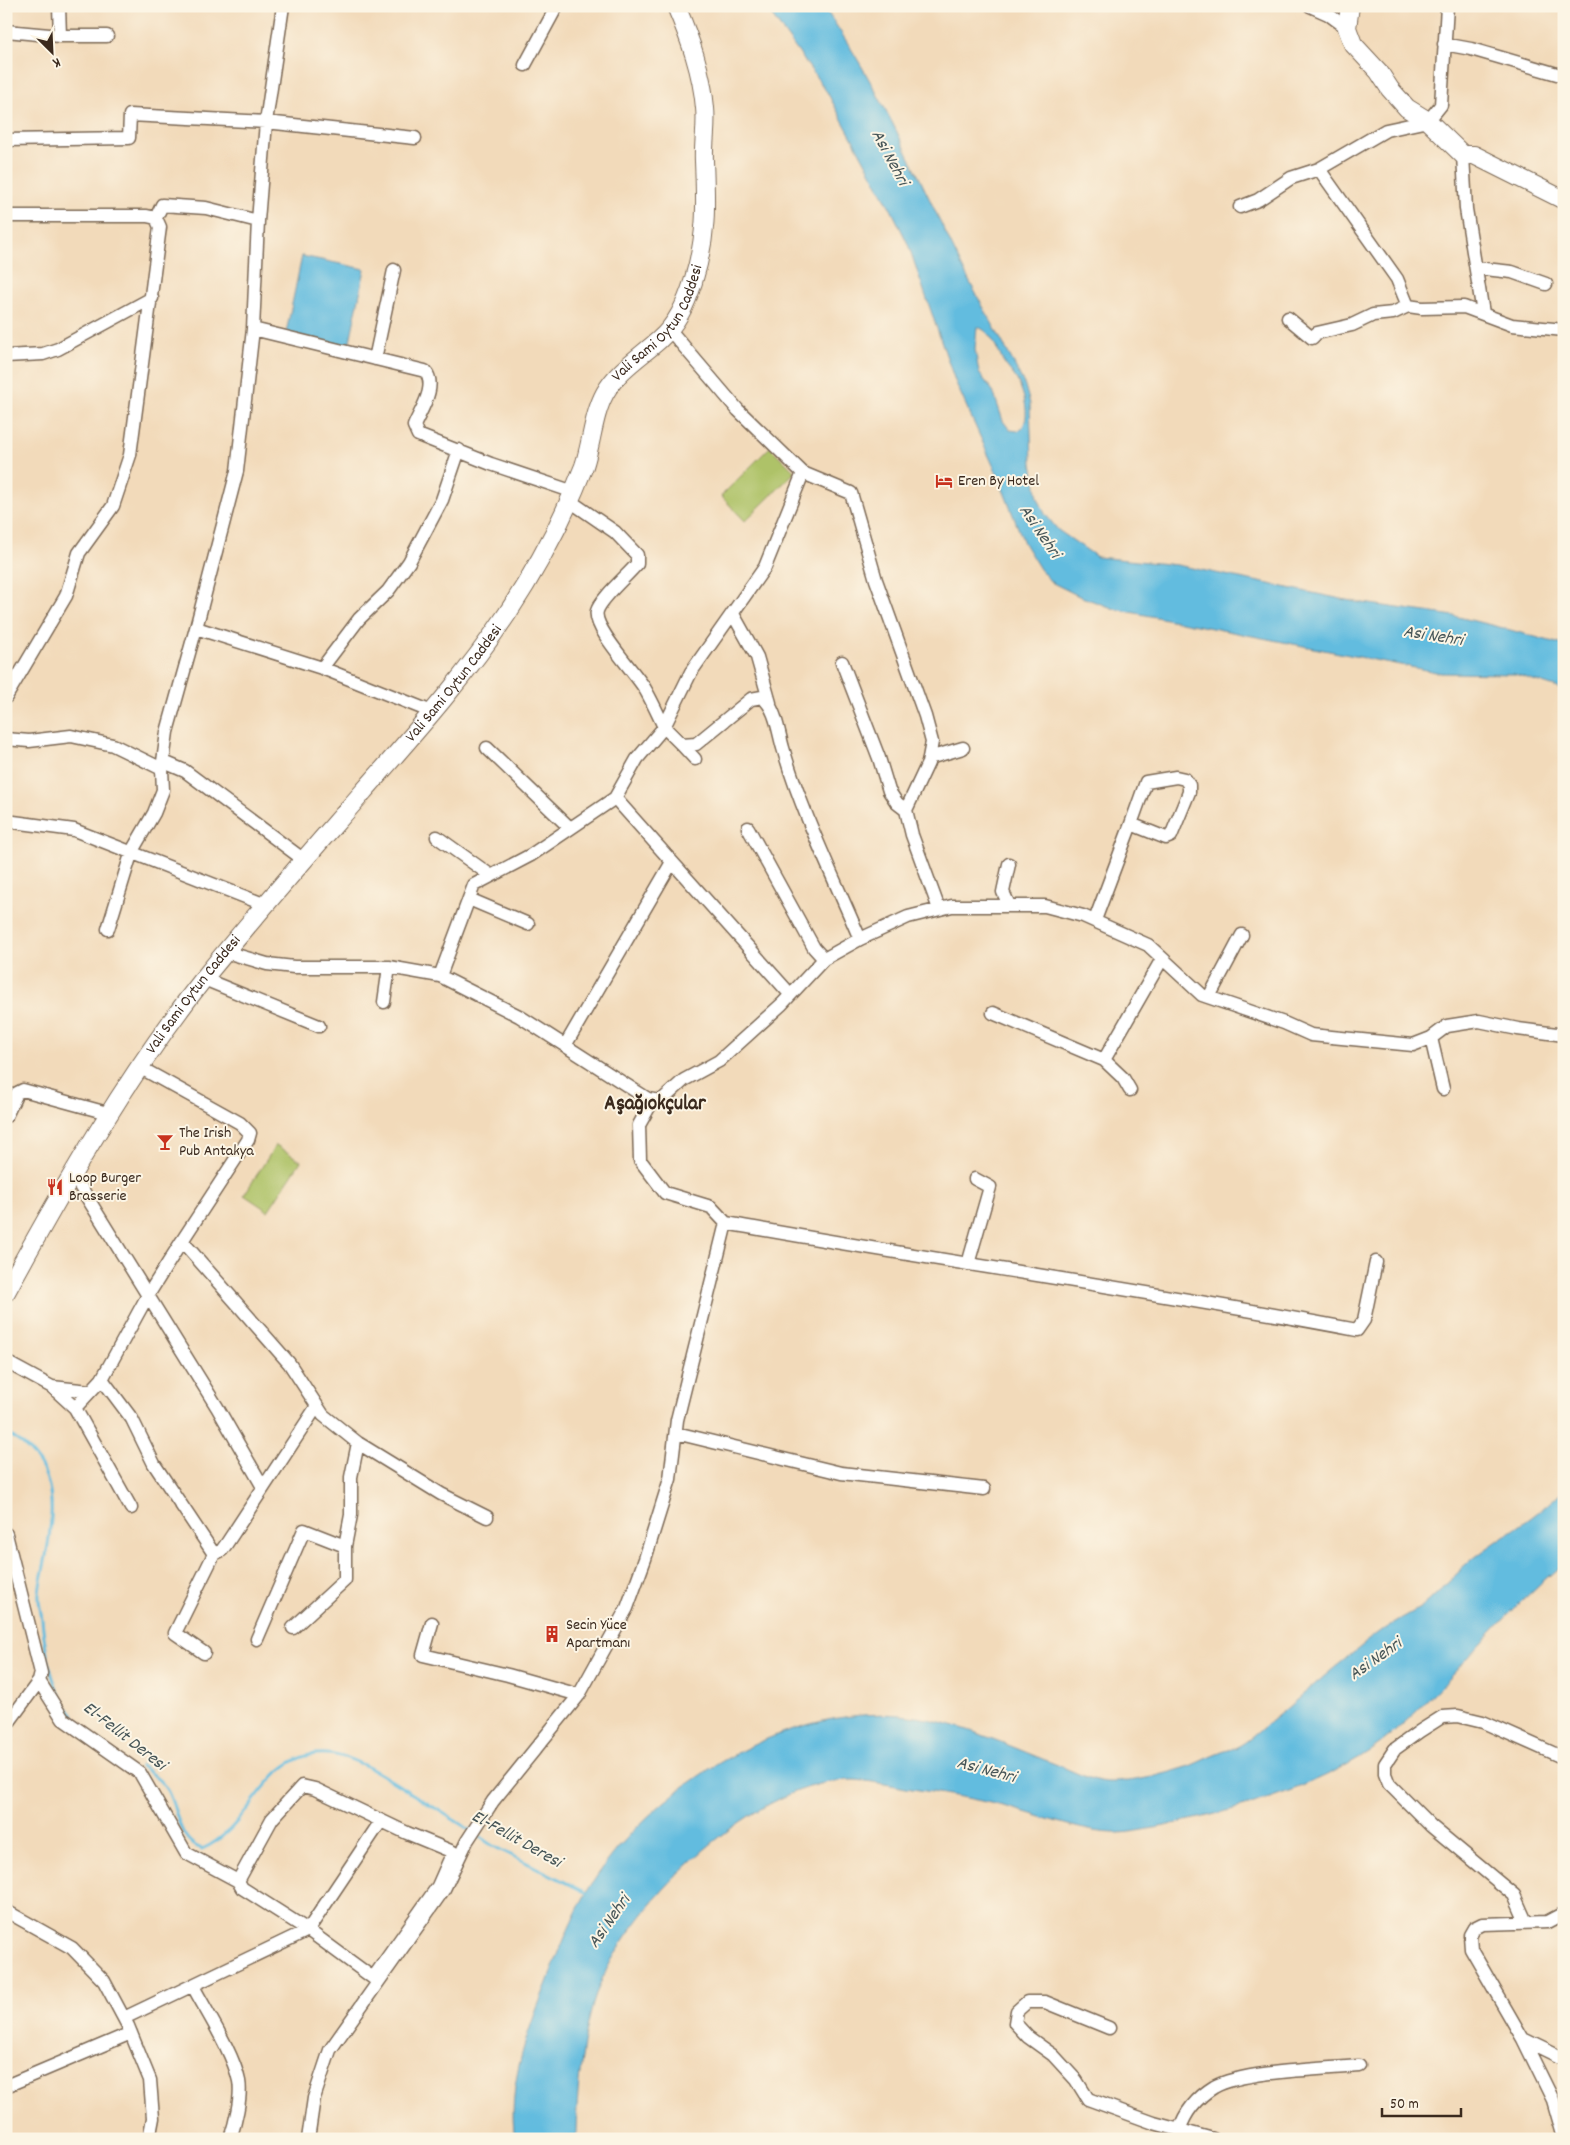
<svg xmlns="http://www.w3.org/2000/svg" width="1570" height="2145" font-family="Dekko,sans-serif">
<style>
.green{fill:#aec267;stroke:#747642}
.water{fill:#62bcdf;stroke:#4e737e;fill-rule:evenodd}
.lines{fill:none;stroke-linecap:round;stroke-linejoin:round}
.stream{stroke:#62bcdf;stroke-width:3}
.street-casing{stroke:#7b6855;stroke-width:15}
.secondary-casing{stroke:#7b6855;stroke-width:20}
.street{stroke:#fff;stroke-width:12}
.secondary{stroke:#fff;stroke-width:18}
.labels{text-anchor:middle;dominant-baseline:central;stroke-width:4;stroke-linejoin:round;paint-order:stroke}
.street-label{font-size:16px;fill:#3b2a1e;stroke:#fcf5e5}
.poi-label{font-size:16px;fill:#3b2a1e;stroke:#fcf5e5;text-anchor:start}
.water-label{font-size:18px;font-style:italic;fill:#475658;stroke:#fcf5e5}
.district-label{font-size:21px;font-weight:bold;fill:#3b2a1e;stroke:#fcf5e5}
</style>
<rect width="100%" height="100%" fill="#fcf5e5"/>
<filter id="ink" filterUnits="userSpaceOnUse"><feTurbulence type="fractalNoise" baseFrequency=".02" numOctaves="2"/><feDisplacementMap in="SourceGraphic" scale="10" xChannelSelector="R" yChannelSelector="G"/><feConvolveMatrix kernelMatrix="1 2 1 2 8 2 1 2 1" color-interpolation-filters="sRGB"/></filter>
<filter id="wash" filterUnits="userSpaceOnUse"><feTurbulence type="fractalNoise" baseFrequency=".0096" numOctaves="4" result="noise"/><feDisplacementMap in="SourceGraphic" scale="20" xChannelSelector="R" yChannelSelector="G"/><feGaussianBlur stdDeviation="1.12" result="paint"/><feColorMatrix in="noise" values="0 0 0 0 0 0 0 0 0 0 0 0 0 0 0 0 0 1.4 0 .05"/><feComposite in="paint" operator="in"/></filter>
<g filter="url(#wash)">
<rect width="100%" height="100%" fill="#f2daba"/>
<path class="green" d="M770,447L795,472L745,521L721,496Z
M276,1145L301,1161L268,1211L244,1195Z"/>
<path class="water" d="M765,6H823C882,89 921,184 966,275C985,312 1007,348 1025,386L1030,404L1032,463L1038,498L1045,514L1058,530L1097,557L1177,565L1356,602L1454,616L1503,628L1564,645V690L1515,674L1441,673L1115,609L1079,596L1051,582L1040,569L1024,543L997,474L955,381L908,244L892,211L827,92ZM977,327C991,330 997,350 1003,361C1007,368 1013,373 1017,380C1024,393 1033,422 1018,431L1010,430L1003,421L993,391L979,373L975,349Z
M302,256L365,269L349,346L286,333Z
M1564,1489V1563C1501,1614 1453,1681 1392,1734C1341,1778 1259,1804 1195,1819C1172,1824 1141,1832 1118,1833C1085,1834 1036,1814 1003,1806C971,1798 939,1793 906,1788C890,1785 872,1781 855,1780C759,1777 634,1901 600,1984C583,2025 576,2094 576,2139H515C507,2088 526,2035 545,1988C561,1948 574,1908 599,1873C662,1782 787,1706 900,1715C955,1720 1004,1744 1055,1764C1071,1770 1090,1781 1108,1782C1132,1783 1161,1775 1184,1768C1196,1764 1206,1758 1217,1754C1223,1751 1231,1750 1237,1747C1247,1742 1257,1733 1265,1726C1297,1701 1326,1673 1358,1649C1369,1640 1380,1631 1392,1624C1404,1616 1417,1611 1428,1602C1444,1588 1458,1571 1474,1558C1505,1534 1536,1518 1564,1489Z"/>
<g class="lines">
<path class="stream" d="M6,1433C57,1462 56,1504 46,1556C44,1568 40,1581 39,1593C38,1602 41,1611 42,1620C46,1658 53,1700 84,1727
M141,1766C149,1772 162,1780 167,1790C178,1809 177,1841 202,1849C236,1834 251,1799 276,1774C319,1732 365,1764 406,1790C427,1803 448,1816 470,1830
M475,1834L493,1846L589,1894"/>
</g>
</g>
<g filter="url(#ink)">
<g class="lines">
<g class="street-casing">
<path id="street" d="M59,6L60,36
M1310,6L1328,14L1347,28
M6,31L60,36H107
M1444,44L1471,49L1564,76
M525,65L557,6
M6,140L129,138L130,115L266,122L415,138
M1463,155L1466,209L1483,313
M1240,207L1258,200L1291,178L1319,169
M6,216H147L156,218L160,227L130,455L113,506L79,553L66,596L6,697
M156,218L162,205L206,208L258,221
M1476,268L1512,272L1546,284
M1408,306L1397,279L1319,169L1386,130L1428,121L1441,105L1447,6
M1288,318L1312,338L1317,333L1352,325L1373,315L1393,313L1408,306L1422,308L1464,307L1512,325L1564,330
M253,329L425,371C438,386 420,411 414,426L418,435L491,464L574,492
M669,329L738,410L803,473L851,493L876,580L925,716L932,742L928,763L906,810L912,835L939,909
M6,356L43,354L58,349L152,298
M375,359L394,270
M803,473L765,567L691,672L664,727L682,745L696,744L751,699L762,697C776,708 778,731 783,748C801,811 834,878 860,939
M733,614L757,657L770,703
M196,628L322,668L432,712
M842,662L879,758L889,791L897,803L906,810
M322,668L359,619L388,591L409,562L442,500L459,450
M6,739L29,741L71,736L113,745L162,769
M682,745L695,759
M487,748L570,828
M929,758L963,748
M164,762L185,771L304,860
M1176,777L1185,779L1189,785V792L1171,836L1166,838L1131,824L1146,782Z
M615,798L790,994
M6,821L74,830L266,905
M748,828L814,948L824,959
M437,837L490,875
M1009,864L1003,892L1009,905
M469,899L528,924
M1095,920L1131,824
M108,929L132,851L154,813L163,790L162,769L167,732L196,628L237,471L253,329L258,221L266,122L283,6
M226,952L267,964L294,967H389L440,976L519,1016L648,1099L661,1101L684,1080L719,1061L782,1004L824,959L860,939L908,917L952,906H1045L1083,916L1148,945L1202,995L1284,1023L1311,1035L1413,1045L1431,1038L1447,1026L1479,1021L1518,1029L1564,1035
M440,976L474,885L531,855L615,798L637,759L664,727C658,714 652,701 645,689C636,673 592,628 597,611C601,598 627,576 637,564V555L615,532L570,501
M204,979L319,1026
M1209,997L1242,935
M384,1002L389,967
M993,1013L1104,1060
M1431,1038L1443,1089
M566,1044L672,862
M141,1068L240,1123L250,1133L248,1140L182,1241L289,1363L323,1415L358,1443L351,1477V1515L345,1546V1580L293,1628
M1130,1090L1123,1078L1104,1060L1162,959
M6,1116L17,1093L23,1090L111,1114
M72,1173L217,1407L263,1487
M726,1223C936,1261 1148,1290 1357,1330L1364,1320L1376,1262
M968,1264L990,1187L975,1179
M6,1362L52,1387L75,1408L102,1379L148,1295L182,1241
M102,1379L132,1419L154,1464L214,1554L222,1550L227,1543L317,1406
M52,1387L90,1391
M75,1408L131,1508
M676,1433L841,1473L984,1489
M358,1443L441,1494L487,1517
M6,1534L41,1673L39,1681L6,1726
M432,1623L423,1655L508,1675L579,1695
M257,1639L304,1530L345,1546
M204,1653L175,1633L214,1554
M39,1681L63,1719L140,1773L186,1853L238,1881
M302,1786L315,1789L407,1833L453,1852L438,1886L373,1978L308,1930L242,1888L238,1881L272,1819Z
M6,1911L72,1948L104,1981L128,2026L150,2080L153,2118L149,2139
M1564,1913L1547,1922L1482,1924L1474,1928L1470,1935L1471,1949L1523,2039L1553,2100L1564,2138
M1526,1922L1514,1895L1431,1826L1389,1784L1385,1774V1764L1395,1749L1420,1731L1442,1717L1458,1716L1483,1722L1564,1758
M193,1986C207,2013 233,2052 239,2081C242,2097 235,2124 230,2139
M124,2018L308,1930L381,1821
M1109,2028L1045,2002H1027L1017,2011L1015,2023L1028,2037L1053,2055L1076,2080L1088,2099L1154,2123L1213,2139
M1523,2039L1564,2059
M6,2086L131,2033
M1179,2131C1185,2112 1196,2098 1214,2087C1242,2071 1324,2069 1359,2066
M308,2139L314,2098L330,2050L444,1889L467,1841L493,1801L579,1695L627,1608L645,1559L670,1479L677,1420L726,1223L711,1207L665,1193L640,1160L639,1125L653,1100"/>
</g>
<g class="secondary-casing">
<g id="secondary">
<path d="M1350,6L1347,28L1353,44L1379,72L1390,89L1407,108L1428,121L1463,155H1474L1564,200"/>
<path id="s1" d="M6,1292C65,1184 128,1074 205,977C256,914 310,853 363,792C413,735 465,677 507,614C538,567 564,518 584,466C592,442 593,415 605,393C618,370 640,357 659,340C677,324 686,304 693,282C707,237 706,207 704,161C703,144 707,126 705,108C702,72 690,39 676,6"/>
</g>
</g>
<use href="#street" class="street"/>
<use href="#secondary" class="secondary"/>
</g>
</g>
<defs>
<g id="hotel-bare" transform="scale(1.35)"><path d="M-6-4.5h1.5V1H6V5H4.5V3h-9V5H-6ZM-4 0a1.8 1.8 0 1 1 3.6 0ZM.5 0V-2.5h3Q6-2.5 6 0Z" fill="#c8321e" stroke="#fcf5e5" stroke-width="2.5" paint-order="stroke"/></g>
<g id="bar-bare" transform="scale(1.35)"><path d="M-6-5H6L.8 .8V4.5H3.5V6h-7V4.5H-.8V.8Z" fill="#c8321e" stroke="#fcf5e5" stroke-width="2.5" paint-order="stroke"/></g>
<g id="restaurant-bare" transform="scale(1.35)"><path d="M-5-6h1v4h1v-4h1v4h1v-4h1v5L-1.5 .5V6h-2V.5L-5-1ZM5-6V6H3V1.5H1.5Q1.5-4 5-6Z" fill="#c8321e" stroke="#fcf5e5" stroke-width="2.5" paint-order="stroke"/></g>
<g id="building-bare" transform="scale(1.35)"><path d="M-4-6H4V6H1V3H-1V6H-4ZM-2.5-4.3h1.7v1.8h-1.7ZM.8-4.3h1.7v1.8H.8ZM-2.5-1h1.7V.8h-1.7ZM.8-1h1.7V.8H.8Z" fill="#c8321e" stroke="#fcf5e5" stroke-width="2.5" paint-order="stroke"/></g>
</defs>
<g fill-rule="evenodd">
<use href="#hotel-bare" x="944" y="481"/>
<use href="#bar-bare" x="165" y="1142"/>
<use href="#restaurant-bare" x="55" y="1187"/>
<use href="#building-bare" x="552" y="1634"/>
</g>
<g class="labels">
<g class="street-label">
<text stroke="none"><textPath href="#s1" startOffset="1178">Vali Sami Oytun Caddesi</textPath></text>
<text stroke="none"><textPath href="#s1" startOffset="758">Vali Sami Oytun Caddesi</textPath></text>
<text stroke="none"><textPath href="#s1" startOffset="352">Vali Sami Oytun Caddesi</textPath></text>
</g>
<g class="poi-label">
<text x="958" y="481">Eren By Hotel</text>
<text x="179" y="1133">The Irish<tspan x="179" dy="18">Pub Antakya</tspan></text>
<text x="69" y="1178">Loop Burger<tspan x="69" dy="18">Brasserie</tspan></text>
<text x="566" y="1625">Secin Yüce<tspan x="566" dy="18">Apartmanı</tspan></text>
</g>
<g class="water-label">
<text transform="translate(889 158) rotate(62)">Asi Nehri</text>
<text transform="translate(1039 532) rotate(56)">Asi Nehri</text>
<text transform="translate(1433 637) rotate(9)">Asi Nehri</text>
<text transform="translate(1376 1660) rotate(-35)">Asi Nehri</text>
<text transform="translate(124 1737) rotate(38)">El-Fellit Deresi</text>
<text transform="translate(986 1771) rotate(15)">Asi Nehri</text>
<text transform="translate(516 1840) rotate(29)">El-Fellit Deresi</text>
<text transform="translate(610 1922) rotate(-55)">Asi Nehri</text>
</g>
<g class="district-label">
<text x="655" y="1105">Aşağıokçular</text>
</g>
</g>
<rect width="1570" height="2145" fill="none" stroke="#fcf5e5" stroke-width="25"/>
<g transform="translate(52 52) rotate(156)" stroke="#fcf5e5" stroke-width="4" paint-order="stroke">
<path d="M0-4L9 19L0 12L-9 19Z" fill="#3b2a1e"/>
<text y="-8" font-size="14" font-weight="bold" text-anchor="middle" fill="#3b2a1e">K</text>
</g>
<path d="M1382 2108v8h79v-8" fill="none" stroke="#3b2a1e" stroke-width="2.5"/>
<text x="1390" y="2108" font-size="15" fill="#3b2a1e" stroke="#fcf5e5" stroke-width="4" paint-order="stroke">50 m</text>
</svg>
